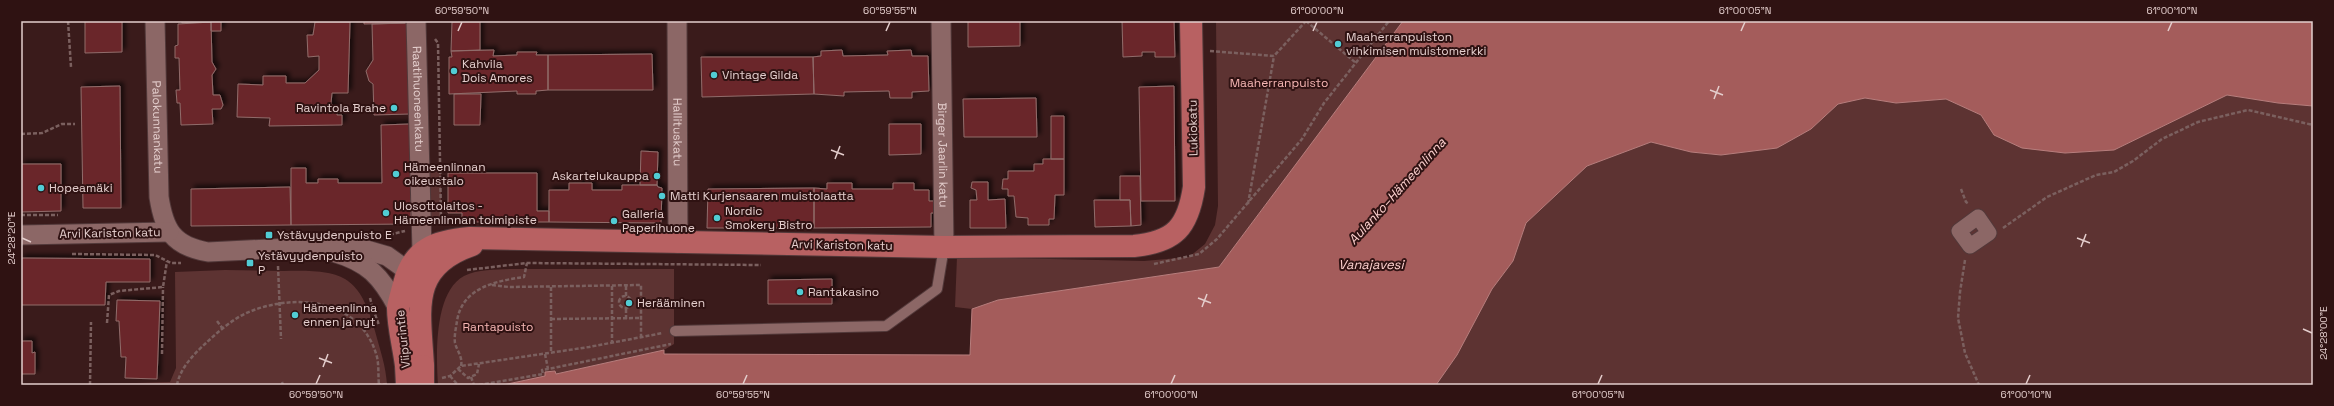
<svg xmlns="http://www.w3.org/2000/svg" width="2334" height="406" font-family="'Space Grotesk',sans-serif">
<style>
.green{fill:#5d3332}
.water{fill:#a45c5b;stroke:#b77e7d}
.building{fill:#6a282a;stroke:#916c6b;filter:url(#shadow)}
.lines{fill:none;stroke-linecap:round;stroke-linejoin:round}
.service-casing{stroke:#52393a;stroke-width:12}
.pedestrian-casing{stroke:#52393a;stroke-width:17}
.minor-casing{stroke:#52393a;stroke-width:21}
.primary-casing{stroke:#52393a;stroke-width:24}
.path{stroke:#7b605f;stroke-width:2.5;stroke-dasharray:4 2;stroke-linecap:butt}
.service{stroke:#8c6766;stroke-width:10}
.pedestrian{stroke:#8c6766;stroke-width:15}
.minor{stroke:#8c6766;stroke-width:19}
.primary{stroke:#b86162;stroke-width:22}
.primary-bridge-casing{stroke:#52393a;stroke-width:24;stroke-linecap:butt}
.primary-bridge{stroke:#b86162;stroke-width:22}
.ticks{fill:none;stroke:#e4cecd;stroke-width:1.5}
.poi-dot{fill:#51ccd4;stroke:#2f1212;stroke-width:1.5}
.labels{text-anchor:middle;dominant-baseline:central;stroke-width:4;stroke-linejoin:round;paint-order:stroke}
.poi-label{font-size:12px;fill:#e4cecd;stroke:#2f1212;text-anchor:start}
.park-label{font-size:12px;fill:#f6b6b4;stroke:#2f1212}
.street-label{font-size:12px;fill:#e4cecd;stroke:#2f1212}
.water-label{font-size:13px;font-style:italic;fill:#fdd1cf;stroke:#2f1212}
.neatline{fill:none;stroke:#e4cecd;stroke-width:1.5}
.ticks-label{font-size:10px;text-anchor:middle;fill:#e4cecd}
</style>
<defs>
<filter id="shadow"><feDropShadow dx="3.5" dy="-3.5" stdDeviation="2" flood-color="#0009"/></filter>
</defs>
<rect width="100%" height="100%" fill="#3a1b1b"/>
<path class="green" d="M1216,21H1403L1219,267L998,300L972,309L955,307L957,257L1144,261L1189,257L1205,244L1215,225L1218,206Z
M2227,95L2278,103L2313,106V385H1436L1492,289L1513,261L1526,223L1587,166L1651,142L1691,152L1721,155L1777,148L1811,129L1838,104L1865,98L1896,103L1946,99L1981,115L1994,135L2065,153L2114,150Z
M441,167V219L421,220L420,168Z
M510,269H674V344L664,350L556,374L555,371L546,372V376L503,385H438C436,355 434,292 464,276C478,269 495,270 510,269Z
M225,270C245,270 264,271 284,271C340,270 359,273 375,331C380,350 386,366 387,385H65L170,382L176,368L175,272Z"/>
<path class="water" d="M1403,21H2313V106L2278,103L2227,95L2114,150L2065,153L2022,148L1994,135L1981,115L1946,99L1896,103L1865,98L1838,104L1811,129L1777,148L1721,155L1691,152L1651,142L1587,166L1526,223L1513,261L1492,289L1457,355L1436,385H503L545,376V372L555,371L556,374L664,350V354L970,355L972,309L998,300L1219,267Z"/>
<path class="building" d="M85,21H122V52L85,53Z
M182,21H221V31H211V22L182,23Z
M364,21H408V23L364,24Z
M968,21H1020V46L968,47Z
M1122,21H1174L1175,57H1155V52H1142V56L1123,57Z
M211,22L212,62L216,69L212,75L213,95H220L223,105L221,109H212L213,124L181,125L180,103H177L176,90H180L179,58H175V46L178,45V24Z
M315,22H350L348,93H332L331,103L337,110V115H342V125L269,126L270,118L237,117L238,84L263,85V76H286V83H305L319,70V56L308,57L307,35H313Z
M452,22H480V50L451,51Z
M408,23L410,114L374,115L373,84L369,81L366,71L373,60L372,24Z
M494,50L493,56L517,55V52H537L536,55H548V90L536,91V94H517V91L449,94V57H452L451,51Z
M842,50L843,56L888,55L887,51L911,50L912,56H928L929,91L912,92V98H890L889,91L844,92V96L814,94L813,57L821,56V51Z
M652,54L653,90H548V55Z
M701,57H813L814,94L702,97Z
M120,86L121,208H83L81,87Z
M1174,86L1175,201H1141L1139,87Z
M454,94H481L480,125H454Z
M1036,98L1037,137H964L963,99Z
M1051,116H1064V159H1051Z
M410,124L411,224L291,225V168H306V183H318V179H338V183H382L381,125Z
M889,124H921V154L889,155Z
M641,151L658,152L657,185H640Z
M1043,159H1064V195H1055L1054,219H1049V225H1028V218L1016,217L1014,196H1008V189H1002L1003,179H1008V171H1034V164H1043Z
M21,164H61V211L21,212Z
M448,173H537V211H549V222H462V213H448Z
M1120,176H1140L1141,225L1131,226L1130,200H1120Z
M972,182H988V200L1005,199L1006,228H970V200H977L976,190L971,188Z
M569,183H592V190H622V185H657L658,187L662,188L661,223L549,222V190H569Z
M827,183H852V189H893V183H914V190H929V201H934V213H931V227L814,228V188L827,189Z
M290,187L291,225L191,226V189Z
M814,188V228H707L708,189Z
M1094,200H1130L1131,226L1095,227Z
M21,258L150,259V282H106L105,305H21Z
M832,279V304H768V280Z
M117,300L160,301L157,379L125,378L126,357H121L119,321H116Z
M21,341H32V353L35,352V374H21Z"/>
<g class="lines">
<g class="service-casing">
<path id="service" d="M675,331L886,326L937,289L944,247"/>
</g>
<g class="pedestrian-casing">
<path id="pedestrian" d="M1978,217L1989,233L1970,246L1959,231Z"/>
</g>
<g class="minor-casing">
<g id="minor">
<path id="s1" d="M155,21L159,197C164,230 173,246 208,252L349,245L387,256L408,271L418,283"/>
<path id="s2" d="M416,21L422,251"/>
<path id="s3" d="M677,21L678,243"/>
<path id="s4" d="M941,21L944,247"/>
<path d="M21,235L169,232"/>
<path d="M333,252C368,262 381,276 398,308"/>
</g>
</g>
<g class="primary-casing">
<path id="primary" d="M406,366C404,348 398,327 398,308C399,301 402,292 404,284C413,248 436,241 470,238L944,247L1134,246C1175,242 1188,227 1194,187L1191,21
M423,366C420,310 408,267 472,245"/>
</g>
<path class="path" d="M68,21L71,67
M1306,21L1356,63
M435,39L438,43L441,219
M1210,51L1274,56L1306,21
M21,134L42,133L62,124H75
M1961,189L1966,202L1969,204
M1248,204L1274,56
M21,215H58
M2003,228L2047,197L2096,175L2114,172L2133,161L2162,139L2198,122L2248,110L2313,125
M384,236L405,231
M72,254L155,255L171,263H181
M1965,260L1960,292L1958,318L1965,353L1979,385
M1154,264L1199,254L1217,239L1302,139L1324,103L1389,21
M278,266L281,339
M467,270L527,263L761,265
M492,285L509,287L641,285V337
M612,286V343
M551,287V353
M619 302a6 6 0 1 1 12 0a6 6 0 1 1-12 0Z
M626,296V286
M370,298L373,309H378
M373,309L379,325
M551,319L641,318
M626,319V308
M217,321L223,329
M107,323L109,295L119,291L163,287L167,261
M162,354L163,287
M545,354L548,369L671,344
M461,366C463,357 457,351 455,343C454,336 456,328 457,321C462,288 495,281 524,277L527,263
M458,369L468,378L477,374L479,364
M450,376L458,385
M471,377L474,385
M442,378L450,376L461,366L589,347L663,333
M282,382L283,385
M90,385L91,322
M177,385C180,368 194,354 206,343C220,330 236,316 254,310C301,293 362,301 377,357C379,366 378,376 379,385
M377,385L387,384
M479,385L543,374L542,370L548,369"/>
<use href="#service" class="service"/>
<use href="#pedestrian" class="pedestrian"/>
<use href="#minor" class="minor"/>
<use href="#primary" class="primary"/>
<g class="primary-bridge-casing">
<path id="primary-bridge" d="M406,366L407,385
M423,366V385"/>
</g>
<use href="#primary-bridge" class="primary-bridge"/>
</g>
<path class="ticks" d="M458,31L462,22M886,31L890,22M1313,31L1317,22M1741,31L1745,22M2168,31L2172,22M1710,90L1723,95M1714,99L1719,86M831,150L844,155M835,159L840,146M22,238L31,242M2077,238L2090,243M2081,247L2086,234M1198,298L1211,303M1202,307L1207,294M2303,329L2312,333M319,358L332,363M323,367L328,354M316,384L320,375M743,384L747,375M1171,384L1175,375M1598,384L1602,375M2026,384L2030,375"/>
<g class="poi-dot">
<circle cx="1338" cy="44" r="4"/>
<circle cx="454" cy="71" r="4"/>
<circle cx="714" cy="75" r="4"/>
<circle cx="394" cy="108" r="4"/>
<circle cx="396" cy="174" r="4"/>
<circle cx="657" cy="176" r="4"/>
<circle cx="41" cy="188" r="4"/>
<circle cx="662" cy="196" r="4"/>
<circle cx="386" cy="213" r="4"/>
<circle cx="717" cy="218" r="4"/>
<circle cx="614" cy="221" r="4"/>
<rect x="265" y="231" width="8" height="8" rx="2"/>
<rect x="246" y="259" width="8" height="8" rx="2"/>
<circle cx="800" cy="292" r="4"/>
<circle cx="629" cy="303" r="4"/>
<circle cx="295" cy="315" r="4"/>
</g>
<g class="labels">
<g class="poi-label">
<text x="1346" y="37">Maaherranpuiston<tspan x="1346" dy="14">vihkimisen muistomerkki</tspan></text>
<text x="462" y="64">Kahvila<tspan x="462" dy="14">Dois Amores</tspan></text>
<text x="722" y="75">Vintage Gilda</text>
<text x="386" y="108" text-anchor="end">Ravintola Brahe</text>
<text x="404" y="167">Hämeenlinnan<tspan x="404" dy="14">oikeustalo</tspan></text>
<text x="649" y="176" text-anchor="end">Askartelukauppa</text>
<text x="49" y="188">Hopeamäki</text>
<text x="670" y="196">Matti Kurjensaaren muistolaatta</text>
<text x="394" y="206">Ulosottolaitos -<tspan x="394" dy="14">Hämeenlinnan toimipiste</tspan></text>
<text x="725" y="211">Nordic<tspan x="725" dy="14">Smokery Bistro</tspan></text>
<text x="622" y="214">Galleria<tspan x="622" dy="14">Paperihuone</tspan></text>
<text x="277" y="235">Ystävyydenpuisto E</text>
<text x="258" y="256">Ystävyydenpuisto<tspan x="258" dy="14">P</tspan></text>
<text x="808" y="292">Rantakasino</text>
<text x="637" y="303">Herääminen</text>
<text x="303" y="308">Hämeenlinna<tspan x="303" dy="14">ennen ja nyt</tspan></text>
</g>
<g class="park-label">
<text x="1279" y="83">Maaherranpuisto</text>
<text x="498" y="327">Rantapuisto</text>
</g>
<g class="street-label">
<text stroke="none"><textPath href="#s2" startOffset="78">Raatihuoneenkatu</textPath></text>
<text stroke="none"><textPath href="#s1" startOffset="106">Palokunnankatu</textPath></text>
<text transform="translate(1193 128) rotate(-91)">Lukiokatu</text>
<text stroke="none"><textPath href="#s3" startOffset="111">Hallituskatu</textPath></text>
<text stroke="none"><textPath href="#s4" startOffset="134">Birger Jaarlin katu</textPath></text>
<text transform="translate(110 233) rotate(-1)">Arvi Kariston katu</text>
<text transform="translate(842 245) rotate(1)">Arvi Kariston katu</text>
<text transform="translate(403 339) rotate(-96)">Viipurintie</text>
</g>
<g class="water-label">
<text transform="translate(1397 191) rotate(-48)">Aulanko–Hämeenlinna</text>
<text x="1371" y="264">Vanajavesi</text>
</g>
</g>
<rect width="2334" height="406" fill="none" stroke="#2f1212" stroke-width="44"/>
<rect x="22" y="22" width="2290" height="362" class="neatline"/>
<g class="ticks-label">
<text x="462" y="14">60°59'50"N</text>
<text x="890" y="14">60°59'55"N</text>
<text x="1317" y="14">61°00'00"N</text>
<text x="1745" y="14">61°00'05"N</text>
<text x="2172" y="14">61°00'10"N</text>
<text transform="translate(11 238) rotate(-90)" y="4">24°28'20"E</text>
<text transform="translate(2323 333) rotate(-90)" y="4">24°28'00"E</text>
<text x="316" y="398">60°59'50"N</text>
<text x="743" y="398">60°59'55"N</text>
<text x="1171" y="398">61°00'00"N</text>
<text x="1598" y="398">61°00'05"N</text>
<text x="2026" y="398">61°00'10"N</text>
</g>
</svg>
